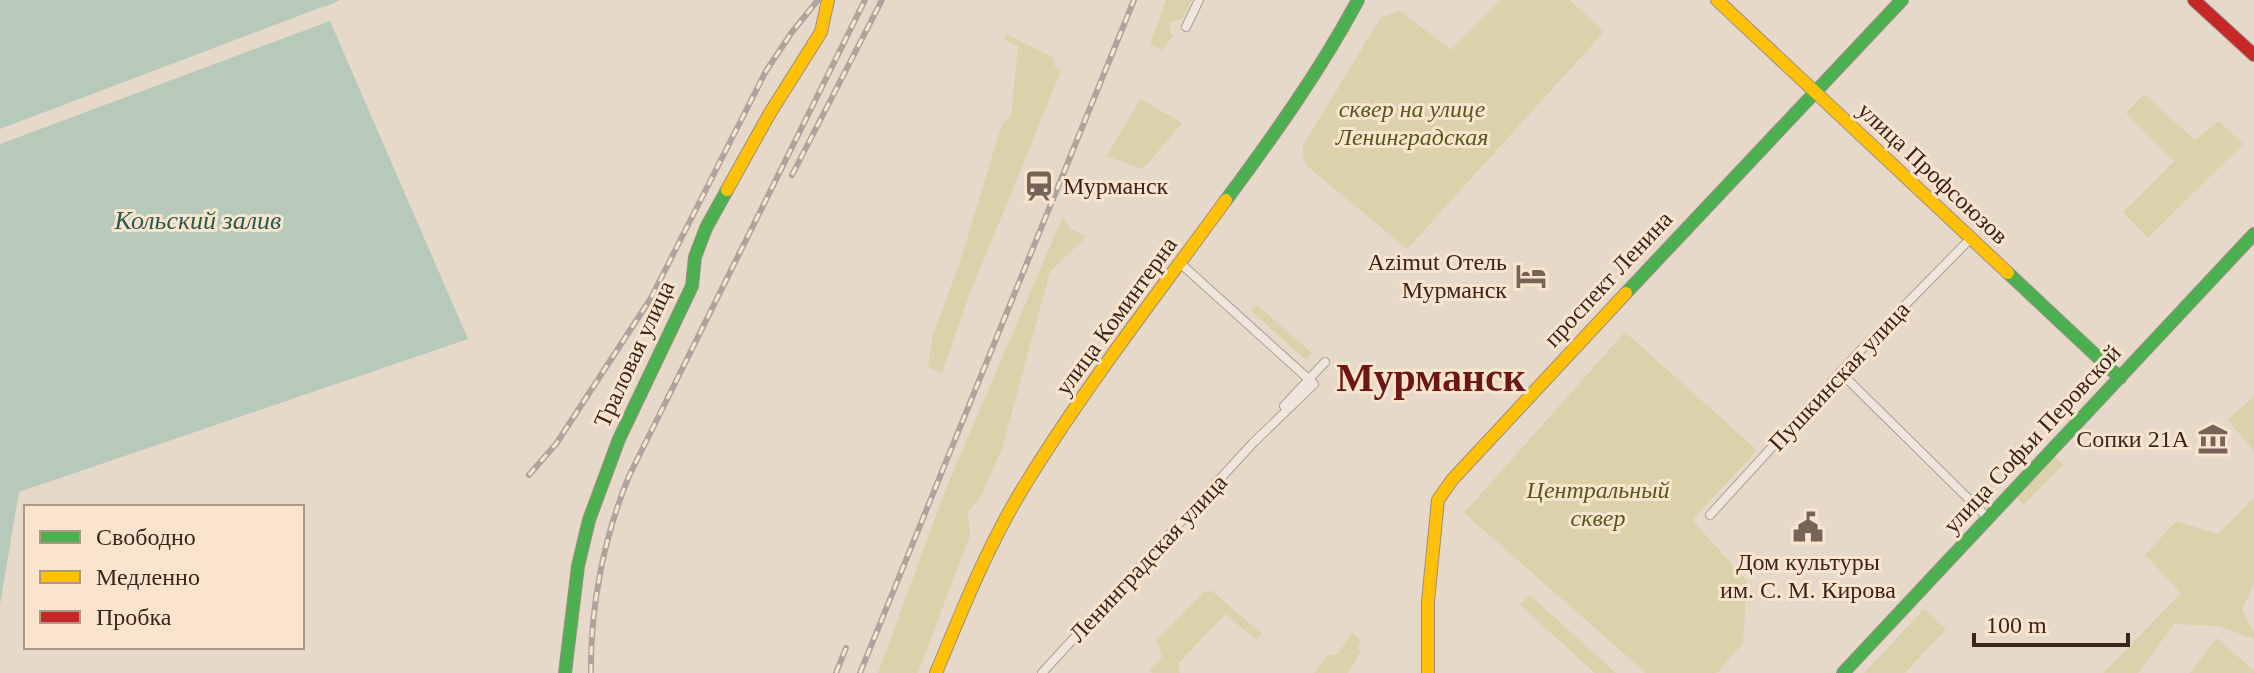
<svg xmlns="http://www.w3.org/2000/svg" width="2254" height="673" font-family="'Times New Roman',serif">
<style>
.green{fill:#dbd2ab}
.water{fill:#b7caba}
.pier{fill:#e7d9ca}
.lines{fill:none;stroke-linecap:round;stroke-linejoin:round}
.street-casing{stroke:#ab9e94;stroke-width:10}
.fast-casing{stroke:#9b8e84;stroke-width:14}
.slow-casing{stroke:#9b8e84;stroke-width:14}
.jam-casing{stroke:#9b8e84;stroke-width:14}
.street{stroke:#eee6dd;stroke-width:8}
.fast{stroke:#4caf50;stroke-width:12}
.slow{stroke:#ffc107;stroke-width:12}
.jam{stroke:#c62828;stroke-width:12}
.rail-casing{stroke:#ada49d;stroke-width:6}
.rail{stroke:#f9e5ce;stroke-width:3;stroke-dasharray:9;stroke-linecap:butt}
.labels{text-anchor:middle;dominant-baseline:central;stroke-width:6;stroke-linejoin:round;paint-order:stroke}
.park-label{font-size:24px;font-style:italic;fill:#56591f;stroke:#f9e5ce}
.street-label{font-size:24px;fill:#3b241b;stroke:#f9e5ce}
.poi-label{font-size:24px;fill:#3b241b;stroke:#f9e5ce;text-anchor:end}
.water-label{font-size:26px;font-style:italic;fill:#285c4f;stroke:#f9e5ce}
.town-label{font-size:40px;font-weight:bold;fill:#6c1715;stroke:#f9e5ce}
</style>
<rect width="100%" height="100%" fill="#e7d9ca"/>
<path class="green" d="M1166,0H1192L1182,19L1171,22L1170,32L1173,36L1162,50L1150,44Z
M1501,0H1570L1604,32L1407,249L1307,166L1303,156V146L1381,17L1400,11L1451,50Z
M1006,34L1054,58V65L1061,71L969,296L942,373L928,368L932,337L959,265L1002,124L1011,117L1018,46L1005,40Z
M2144,94L2195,140L2219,121L2243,144L2148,238L2123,212L2174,161L2126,113Z
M1141,99L1182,123L1143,169L1106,156Z
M1063,216L1070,228L1086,237L1050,272L1002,449L981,496L968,512L970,535L918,673H878L945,491Z
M1257,305L1312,353L1306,360L1251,311Z
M1625,332L1757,450L1692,520L1747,581L1743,643L1717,673H1646L1464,513Z
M2254,396V452L2228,420Z
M2052,454L2063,465L2023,506L2014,492Z
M2254,498V583L2242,610L2254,632V639L2219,626L2174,624L2138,673H2103L2181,593L2145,555L2176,521L2217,534Z
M1205,591H1212L1262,634L1256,640L1225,614L1178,664L1180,673H1152L1149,670L1162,657L1157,640Z
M1530,595L1616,673H1595L1520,605Z
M1924,609L1946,629L1905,673H1864Z
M1352,632L1361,641L1358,648L1360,652L1348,673H1314L1326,656L1338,654Z
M2217,638L2254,671V673H2190Z"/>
<path class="water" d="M0,0H340L325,7L330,21L468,339L19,492L0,605Z"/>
<path class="pier" d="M325,6L330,21L0,144V129Z"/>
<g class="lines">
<g class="street-casing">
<path id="street" d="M1186,27L1199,0
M1840,372L1988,518
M1284,406L1325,362
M1710,515L1859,352L1971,238
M1042,673L1253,443L1314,384L1180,263"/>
</g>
<g class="fast-casing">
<path id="fast" d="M1226,200C1274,135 1320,71 1358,0
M2008,273L2120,378
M1626,293L1902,0
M565,673L578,566L589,520L619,439L692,286L695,257L706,228L727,190
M1843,673L2254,234"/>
</g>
<g class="slow-casing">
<path id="slow" d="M1717,0L2008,273
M727,190L770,113L821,32L828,0
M936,673C963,608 990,540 1028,480C1088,383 1159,292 1226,200
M1428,673V601L1438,500L1452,480L1626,293"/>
</g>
<g class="jam-casing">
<path id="jam" d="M2194,0L2254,55"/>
</g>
<use href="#street" class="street"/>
<use href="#fast" class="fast"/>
<use href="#slow" class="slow"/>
<use href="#jam" class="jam"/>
<g class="rail-casing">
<path id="rail" d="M792,175L882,0
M529,475L556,444L651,298L766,71L792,32L818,0
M591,673C590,607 604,537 629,476L865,0
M836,673L846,648
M860,673L1134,0"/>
</g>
<use href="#rail" class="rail"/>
</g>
<defs>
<g id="station-bare" transform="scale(2.4)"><path d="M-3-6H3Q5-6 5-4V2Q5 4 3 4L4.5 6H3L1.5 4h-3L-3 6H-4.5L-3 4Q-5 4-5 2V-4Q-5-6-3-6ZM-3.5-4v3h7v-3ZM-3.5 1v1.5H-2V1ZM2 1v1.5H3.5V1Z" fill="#776358" stroke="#f9e5ce" stroke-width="2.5" paint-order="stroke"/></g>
<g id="hotel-bare" transform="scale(2.4)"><path d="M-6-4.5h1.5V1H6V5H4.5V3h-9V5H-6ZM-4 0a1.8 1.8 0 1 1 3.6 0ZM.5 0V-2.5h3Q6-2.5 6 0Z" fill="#776358" stroke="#f9e5ce" stroke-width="2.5" paint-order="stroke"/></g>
<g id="museum-bare" transform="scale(2.4)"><path d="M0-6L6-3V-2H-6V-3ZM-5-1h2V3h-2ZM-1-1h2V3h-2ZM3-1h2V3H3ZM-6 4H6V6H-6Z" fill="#776358" stroke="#f9e5ce" stroke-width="2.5" paint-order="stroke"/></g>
<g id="civic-bare" transform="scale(2.4)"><path d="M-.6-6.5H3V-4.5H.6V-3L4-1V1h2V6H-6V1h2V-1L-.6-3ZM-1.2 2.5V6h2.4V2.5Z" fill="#776358" stroke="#f9e5ce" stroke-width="2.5" paint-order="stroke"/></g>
</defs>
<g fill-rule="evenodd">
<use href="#station-bare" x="1039" y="186"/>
<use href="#hotel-bare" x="1531" y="276"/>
<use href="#museum-bare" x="2213" y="439"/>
<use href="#civic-bare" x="1808" y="527"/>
</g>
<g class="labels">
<g class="park-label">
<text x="1412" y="109">сквер на улице<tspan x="1412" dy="28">Ленинградская</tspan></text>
<text x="1598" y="490">Центральный<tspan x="1598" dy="28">сквер</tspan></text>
</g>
<g class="street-label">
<text transform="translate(1933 173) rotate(43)">улица Профсоюзов</text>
<text transform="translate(1608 279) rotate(-47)">проспект Ленина</text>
<text transform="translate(1116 316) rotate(-54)">улица Коминтерна</text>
<text transform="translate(634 354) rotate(-65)">Траловая улица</text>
<text transform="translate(1839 376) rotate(-47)">Пушкинская улица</text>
<text transform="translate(2032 439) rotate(-47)">улица Софьи Перовской</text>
<text transform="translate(1148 558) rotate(-47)">Ленинградская улица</text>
</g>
<g class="poi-label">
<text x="1063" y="186" text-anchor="start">Мурманск</text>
<text x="1507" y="262">Azimut Отель<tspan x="1507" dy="28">Мурманск</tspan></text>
<text x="2189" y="439">Сопки 21А</text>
<text x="1808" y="562" text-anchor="middle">Дом культуры<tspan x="1808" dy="28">им. С. М. Кирова</tspan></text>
</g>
<g class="water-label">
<text x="198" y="220">Кольский залив</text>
</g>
<g class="town-label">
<text x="1431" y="377">Мурманск</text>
</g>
</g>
<rect x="24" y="505" width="280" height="144" fill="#f9e5ce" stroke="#ad9886" stroke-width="2"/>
<rect x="40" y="531" width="40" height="12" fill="#4caf50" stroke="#ad9886" stroke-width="2"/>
<text x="96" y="545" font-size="24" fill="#3b241b">Свободно</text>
<rect x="40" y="571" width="40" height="12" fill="#ffc107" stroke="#ad9886" stroke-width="2"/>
<text x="96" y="585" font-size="24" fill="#3b241b">Медленно</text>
<rect x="40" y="611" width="40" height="12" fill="#c62828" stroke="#ad9886" stroke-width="2"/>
<text x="96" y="625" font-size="24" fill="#3b241b">Пробка</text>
<path d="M1974 633v12h154v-12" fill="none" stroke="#3b241b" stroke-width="4"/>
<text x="1986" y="633" font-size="24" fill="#3b241b" stroke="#f9e5ce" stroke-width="6" paint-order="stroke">100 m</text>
</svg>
